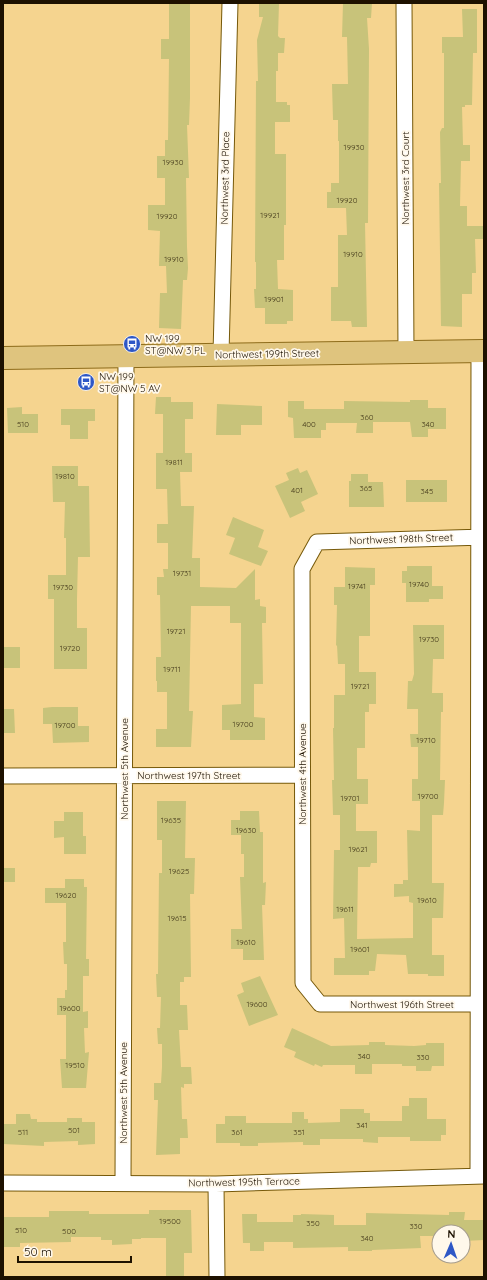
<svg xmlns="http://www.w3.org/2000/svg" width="487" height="1280" font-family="Quicksand,sans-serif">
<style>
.building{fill:#c8c37a}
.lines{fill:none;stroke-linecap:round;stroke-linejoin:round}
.street-casing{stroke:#76590a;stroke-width:17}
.primary-casing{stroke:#8d6b1a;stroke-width:24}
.street{stroke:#fff;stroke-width:15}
.primary{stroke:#dfc47e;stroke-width:22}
.labels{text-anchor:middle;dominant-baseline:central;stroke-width:3.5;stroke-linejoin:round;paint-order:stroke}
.number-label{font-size:8px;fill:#483e1e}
.street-label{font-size:10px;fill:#1d1100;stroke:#fff8eb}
.poi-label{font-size:10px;fill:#1d1100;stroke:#fff8eb;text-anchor:start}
</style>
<rect width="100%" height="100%" fill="#f5d48f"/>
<path class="building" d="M169,3H190V98L189,125H187L189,178H186L187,247L188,268L187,280H183L181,329L159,328L160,293H167L166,266H159L160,231L148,230V205H165V178H157V156H165V140H168L169,59H161V39H169Z
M259,3H279L278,36L280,38H285L284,53H278V71H276V102H287V105H290V122H275V154H286V225H284V260H277L278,289L293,290V321H287V324H265V308H255L254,289H256V262H255L256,81H258L257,40L263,17H259Z
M343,3H372L371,18H367L369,49L368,223H365L367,327H352L351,321H331V287H338V235H347L346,208H327V192H331V183H339V141H338V120H333L332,84H348L347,37H342Z
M462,9H477V53H473L472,105H465V107H462L463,145H470V161H461L460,206H467V226H484V239H475L476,273H472V294H462V327L441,326L439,183H441L440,132L442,128H444V53H442V37H463Z
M156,397H171V402H193V419H185V453H192V472H180L181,506H194L192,558H200V587L236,588L255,569V600L260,599V606L266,607V623H262L263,684H254V717L265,718V740H230V730H222V705L241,704V623H230V606H191L189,711H193L191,747H156V729H167V692H157V681H156V657H161L160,595H157V577H164L163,569H168V543H157V524H168L167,489H156V453H163V414H155Z
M410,400H428V408H446V429H428V437H412L410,422H373V433H356L357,423H326V430H321V438H294L293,418L288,417V401H304V409H344V401L410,402Z
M217,404L262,406V425H241V435H216Z
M22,407V414H38V433H8L7,408Z
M61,409H95V421H88V439H70V425H61Z
M52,466H78V486H89L90,557H78L77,599V628H87V669H54V599H48V575H66V538H64L65,502H53Z
M298,468L300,473L307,470L318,494L301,502L305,511L290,518L275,486L289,480L286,473Z
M351,474H368V482H383L384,507H349V481H351Z
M406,480H447V502H406Z
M233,517L264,530L258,547L268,551L261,566L229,554L235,538L226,535Z
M407,566H432V586H443V599H429V602H406V583H402V571H407Z
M345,567L375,568V585H370V636H359V672H376V704H369V712H365V748H357V779H368V804H356V831H377V863H371L370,867H358L357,939L413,938V903L409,902V896L394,897V884H403V880H408L407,830L420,831V801H412V779H418V747H411L410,734H418V709H407L408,681H412L414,674L413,625H444V659H433L432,693H443V712H441L440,780H445L444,803L443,815H432V883H444L443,918H432V955H444V976H428V974H408L406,955L377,954L375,971H369V975H334V958H345L344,918L333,919L334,850H340V815H333L332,780H334L333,728H334V695H345V664H338L337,645L336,646L337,605H334V587H345Z
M3,647H20V668H3Z
M52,707H78V726H89V742L53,743L52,724H43V708Z
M3,709H14L15,733H3Z
M157,801H186L185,858H195L194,894H190L191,977H184V982H180V1005H187L188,1030H179L181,1067H191L192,1084H184V1088L181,1087L182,1119H187L188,1138H180V1154L156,1155L158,1100H154V1083H161L162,1067V1044H158L157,1028H160L161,997H157L156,974H158L159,873H162V840H157Z
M240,811H259L260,832H263V883L266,882L265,905H262L264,960H243V949H231V929H242L240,877H244V854H241V835H231V820H240Z
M64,812H83V836H86V854H64V837L54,838V821H64Z
M3,868H15V882H3Z
M65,879H84V887H87L86,959H89V976H83V1012L88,1011V1028H84L85,1053L89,1052L86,1088H62L60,1059H66V1015H57V998H65V990H67V964H64L63,942H66V903H45V888H65Z
M260,976L278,1015L249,1026L237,995L244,992L241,983Z
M292,1028L331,1046L369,1045V1042H385V1045L414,1046L426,1045V1043H444V1066H432L431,1071H416V1066H402V1064H372V1074H355V1065H323L322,1067L315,1064L314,1066L294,1057L296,1052L284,1047Z
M409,1098H427V1119H446V1135H441V1141H410V1137H378V1143L363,1142V1139H320V1145H303V1142L258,1143V1146H240V1143H216V1124H225V1116H246V1123H292V1112H304V1119H308V1123L340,1122V1109H364V1113H370V1121H402V1106H409Z
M16,1114H30L31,1119H37V1122H67V1118H82V1122H95V1144L78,1145V1141L44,1142V1146L3,1144V1124H16Z
M149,1210H191L192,1253H184V1277H166V1238H141V1239H132V1244L112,1245V1240H101V1237H71V1242L20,1243V1247H3V1217H49V1211H89V1214H149Z
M449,1212H465L464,1220H484V1240L463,1241V1232H437V1236H420L421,1248L372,1250V1251H348V1247L293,1248V1242H264V1251H250V1243H243L242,1214H257V1222H293V1215H301V1214L334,1215V1225H366V1213L449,1215Z"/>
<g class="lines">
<g class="street-casing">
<path id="street" d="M404,3L406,352
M221,354L230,3
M484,537L317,542L302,569L303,983L320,1004H484
M3,776L302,775
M478,1176L479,351
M3,1183L216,1184L484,1176
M123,1183L126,355
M216,1184L217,1277"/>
</g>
<g class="primary-casing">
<path id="primary" d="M3,358L484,351"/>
</g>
<use href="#street" class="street"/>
<use href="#primary" class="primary"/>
</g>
<defs>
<g id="bus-disc" transform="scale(0.9)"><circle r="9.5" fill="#2e57c6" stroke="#fff8eb"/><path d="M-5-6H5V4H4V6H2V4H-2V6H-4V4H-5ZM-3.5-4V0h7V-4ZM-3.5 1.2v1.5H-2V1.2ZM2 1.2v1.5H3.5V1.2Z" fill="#fff"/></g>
</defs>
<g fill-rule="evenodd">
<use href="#bus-disc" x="132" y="344"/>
<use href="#bus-disc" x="86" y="382"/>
</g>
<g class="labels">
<g class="number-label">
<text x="354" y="147">19930</text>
<text x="173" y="162">19930</text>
<text x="347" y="200">19920</text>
<text x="270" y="215">19921</text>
<text x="167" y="216">19920</text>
<text x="353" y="254">19910</text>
<text x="174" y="259">19910</text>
<text x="274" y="299">19901</text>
<text x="367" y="417">360</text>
<text x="23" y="424">510</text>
<text x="309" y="424">400</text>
<text x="428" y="424">340</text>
<text x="174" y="462">19811</text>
<text x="65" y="476">19810</text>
<text x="366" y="488">365</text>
<text x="297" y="490">401</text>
<text x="427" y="491">345</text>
<text x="182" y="573">19731</text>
<text x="419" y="584">19740</text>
<text x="357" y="586">19741</text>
<text x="63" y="587">19730</text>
<text x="176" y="631">19721</text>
<text x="429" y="639">19730</text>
<text x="70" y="648">19720</text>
<text x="172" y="669">19711</text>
<text x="360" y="686">19721</text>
<text x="243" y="724">19700</text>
<text x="65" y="725">19700</text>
<text x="426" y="740">19710</text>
<text x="428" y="796">19700</text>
<text x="350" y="798">19701</text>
<text x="171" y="820">19635</text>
<text x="246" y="830">19630</text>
<text x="358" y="849">19621</text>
<text x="179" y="871">19625</text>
<text x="66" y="895">19620</text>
<text x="427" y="900">19610</text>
<text x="345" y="909">19611</text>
<text x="177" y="918">19615</text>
<text x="246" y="942">19610</text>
<text x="360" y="949">19601</text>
<text x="257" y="1004">19600</text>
<text x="70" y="1008">19600</text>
<text x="364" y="1056">340</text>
<text x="423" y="1057">330</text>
<text x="75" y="1065">19510</text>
<text x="362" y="1125">341</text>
<text x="74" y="1130">501</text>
<text x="23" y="1132">511</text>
<text x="237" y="1132">361</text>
<text x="299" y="1132">351</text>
<text x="170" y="1221">19500</text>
<text x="313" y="1223">350</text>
<text x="416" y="1226">330</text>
<text x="21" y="1230">510</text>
<text x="69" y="1231">500</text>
<text x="367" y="1238">340</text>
</g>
<g class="street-label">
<text transform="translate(225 178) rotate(-89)">Northwest 3rd Place</text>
<text transform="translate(405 178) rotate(-90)">Northwest 3rd Court</text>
<text transform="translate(267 354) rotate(-1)">Northwest 199th Street</text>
<text transform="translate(401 539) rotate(-2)">Northwest 198th Street</text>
<text transform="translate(124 769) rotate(-90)">Northwest 5th Avenue</text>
<text transform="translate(302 774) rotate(-90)">Northwest 4th Avenue</text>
<text x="189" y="775">Northwest 197th Street</text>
<text x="402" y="1004">Northwest 196th Street</text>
<text transform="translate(123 1093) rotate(-90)">Northwest 5th Avenue</text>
<text transform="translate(244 1182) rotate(-1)">Northwest 195th Terrace</text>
</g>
<g class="poi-label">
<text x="145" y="338">NW 199<tspan x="145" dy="12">ST@NW 3 PL</tspan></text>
<text x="99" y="376">NW 199<tspan x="99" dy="12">ST@NW 5 AV</tspan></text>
</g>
</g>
<rect width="487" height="1280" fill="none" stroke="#1d1100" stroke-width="8"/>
<g transform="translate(451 1244) rotate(2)"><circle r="19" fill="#fff8eb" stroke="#a59c8d"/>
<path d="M0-3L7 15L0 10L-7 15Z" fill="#2e57c6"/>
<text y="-6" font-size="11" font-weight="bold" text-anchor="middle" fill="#1d1100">N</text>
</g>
<path d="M18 1256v6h113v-6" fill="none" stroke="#1d1100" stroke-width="2"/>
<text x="24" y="1256" font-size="12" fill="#1d1100" stroke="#fff8eb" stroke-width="3" paint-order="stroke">50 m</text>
</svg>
